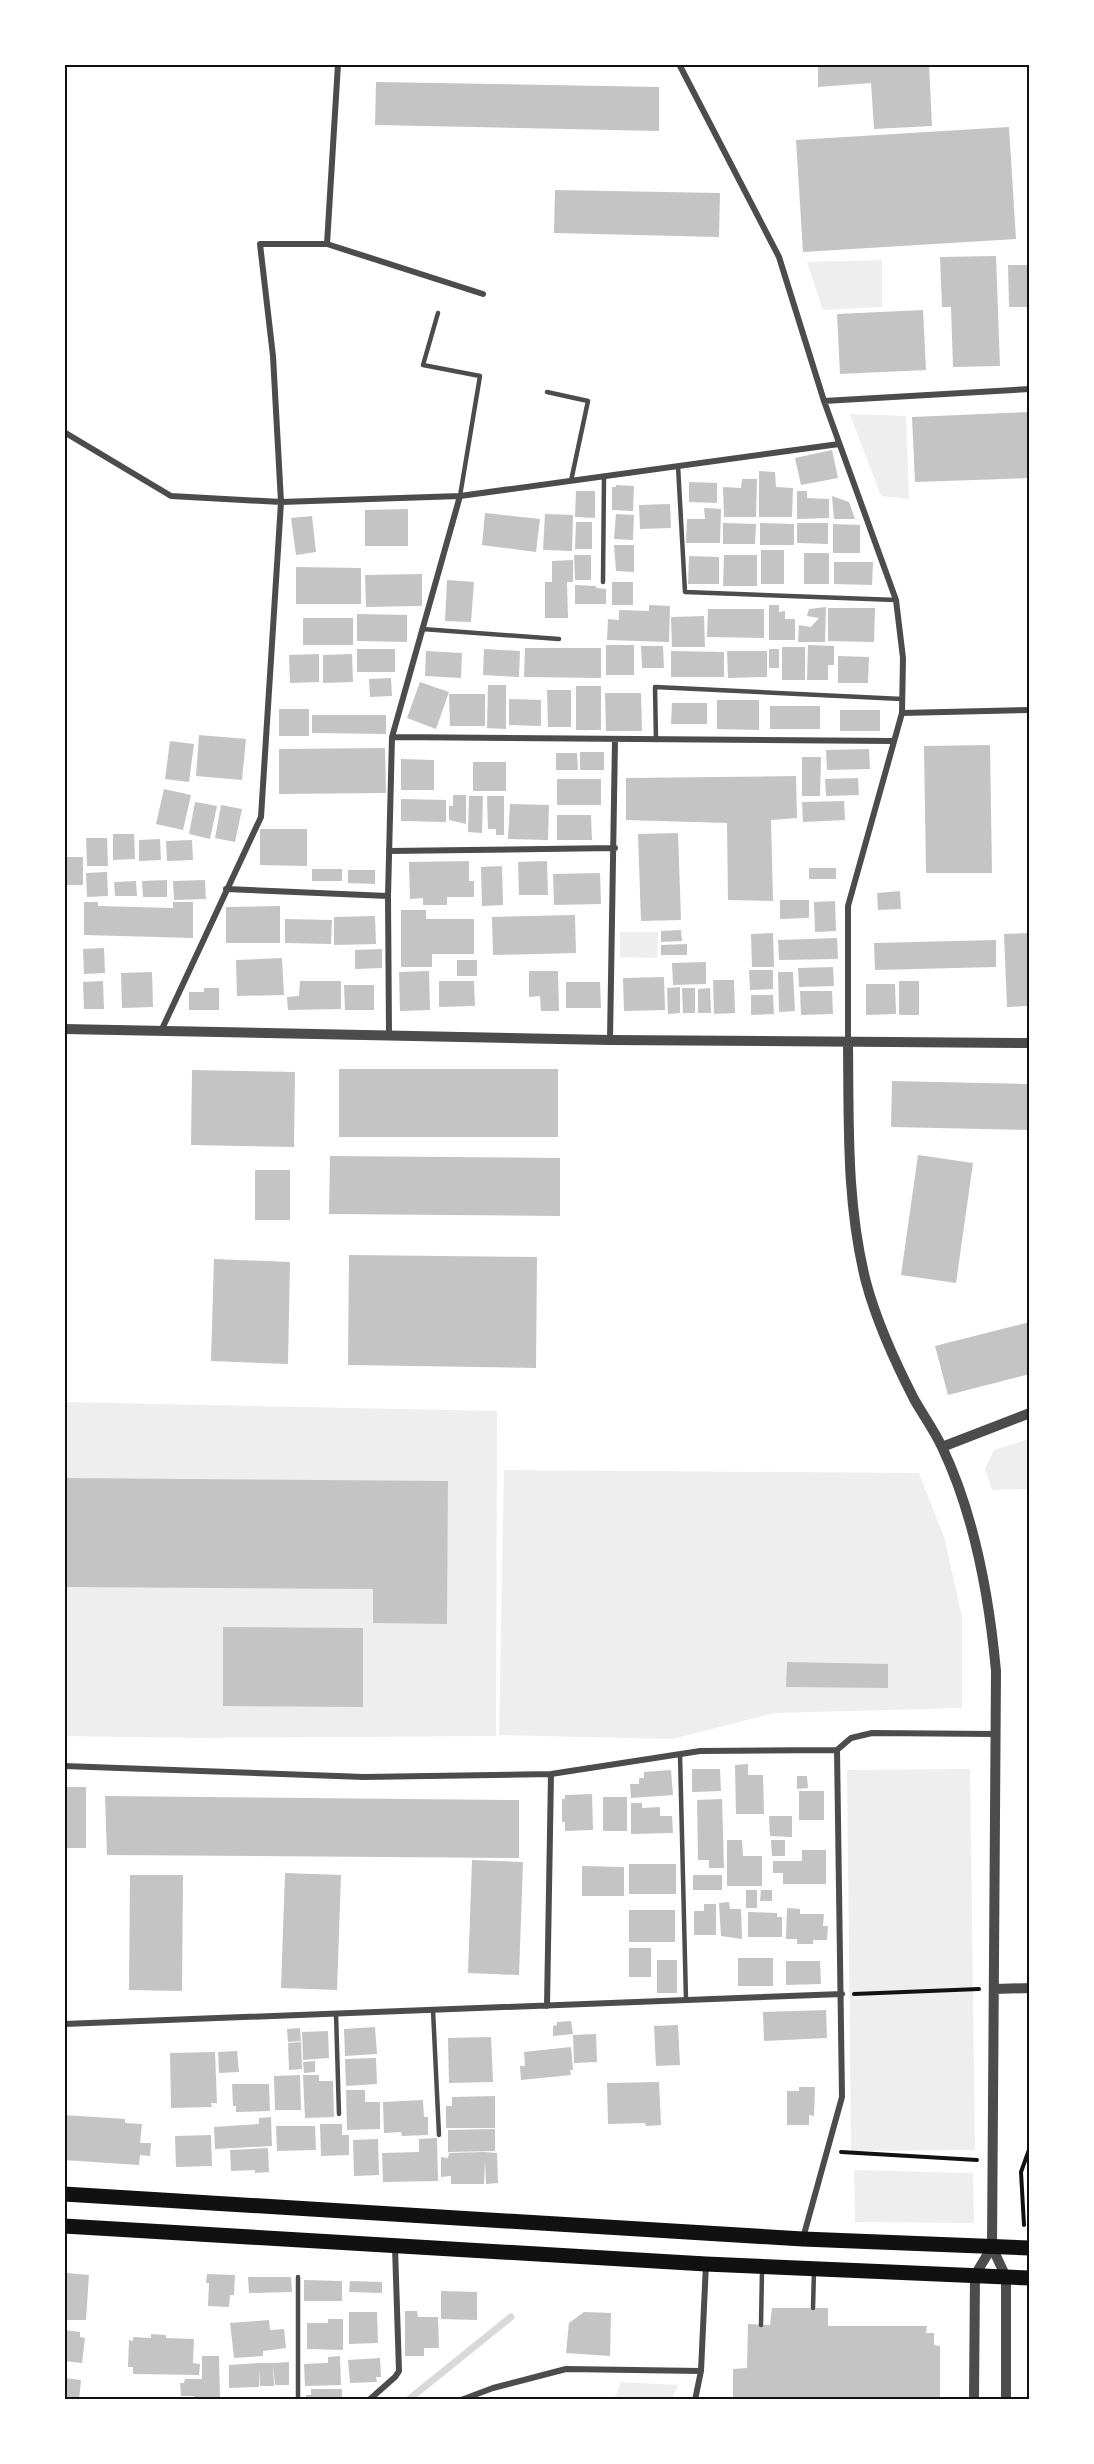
<svg xmlns="http://www.w3.org/2000/svg" width="1094" height="2464" font-family="Lato,sans-serif">
<style>
.green{fill:#eee}
.lines{fill:none;stroke-linecap:round;stroke-linejoin:round}
.stream{stroke:#d9d9d9;stroke-width:7}
.building{fill:#c4c4c4}
.path{stroke:#111;stroke-width:4}
.service{stroke:#4c4c4c;stroke-width:4.5}
.minor{stroke:#4c4c4c;stroke-width:6}
.tertiary{stroke:#4c4c4c;stroke-width:10}
.primary{stroke:#111;stroke-width:15}
.neatline{fill:none;stroke:#111;stroke-width:2}
</style>
<rect width="100%" height="100%" fill="#fff"/>
<path class="green" d="M882,260V307L823,310L807,262Z
M850,414L906,416L909,499L881,496Z
M620,932H658L657,958L620,957Z
M65,1402L497,1411L496,1736L197,1738L65,1736Z
M1029,1439V1489L992,1490L985,1469L994,1450Z
M504,1470L919,1473L945,1540L962,1618V1708L774,1713L673,1739L499,1735Z
M970,1769L975,2150L851,2151L847,1770Z
M854,2170L973,2173L974,2223L855,2222Z
M621,2382L678,2385L672,2399H614Z"/>
<g class="lines">
<path class="stream" d="M408,2400L511,2317"/>
</g>
<path class="building" d="M818,64H929L932,126L874,129L871,83L818,87Z
M376,82L659,87V131L375,125Z
M1009,127L1016,239L803,252L796,140Z
M555,190L720,193L719,237L554,233Z
M996,256L1000,366L953,367L951,307H942L940,257Z
M1008,265H1030V307H1009Z
M923,310L926,370L840,374L837,314Z
M1030,412V478L915,482L912,417Z
M832,450L838,478L801,485L795,458Z
M759,471L775,472L776,487L793,488L792,517H759Z
M742,479H757L756,517H724L723,487L741,488Z
M689,482L717,483V503L689,502Z
M616,485L634,486L633,511L612,510V487H616Z
M576,491H595V518L575,517Z
M797,491H807V498L829,499V518L797,519Z
M832,496L849,502L855,519H834Z
M670,504L671,528L640,529L639,505Z
M704,508L721,509L720,543H686L687,519H705Z
M408,509V546H365V510Z
M485,513L540,519L536,552L482,545Z
M545,514L573,515L572,551L543,550Z
M616,514L634,515L633,540L614,539Z
M312,516L316,552L296,555L291,518Z
M576,522H592V549H575Z
M723,523L756,524L755,544H723Z
M760,523L794,524V545H760Z
M797,523H828V544L797,543Z
M833,524L860,525V553H833Z
M614,545H634V572L616,571Z
M761,550H784V584H761Z
M804,553H829V584H804Z
M574,555H591V580H575Z
M724,555H757V586H723Z
M689,556L719,557V584H688Z
M573,560V582H567L568,618H545V582H552V561Z
M834,562H873L872,585L834,584Z
M296,567L361,568V604H296Z
M422,574V606L366,607L365,575Z
M447,580L474,582L471,622L445,621Z
M612,582H633V605H612Z
M575,585L596,586V588L606,589V604H575Z
M649,605L670,606L669,642L607,640L608,619L619,620V610L649,611Z
M769,605H779V612L785,611V619H795V640H769Z
M826,607L825,642H798L799,625L811,627L819,618L807,616L809,609Z
M828,608H875L874,642L828,641Z
M708,609H764V638L707,637Z
M357,614L407,615V642L357,641Z
M704,616L705,647H672L671,617Z
M303,618H353V645H303Z
M606,645H634V675H606Z
M808,645L834,646V665H828V680H807Z
M641,646H663L664,668H642Z
M782,647H805V680H782Z
M525,648H601V678L524,677Z
M357,649H395V672H357Z
M484,649L520,651L519,677L483,675Z
M769,649H779V668H769Z
M426,651L462,653L461,678L425,676Z
M671,651L724,652V677H671Z
M727,651H767V677L728,678Z
M319,654V682L290,683L289,655Z
M352,654L353,682L323,683V655Z
M838,656L869,657L868,683H838Z
M391,678L392,696L370,697L369,679Z
M420,682L449,692L436,729L407,718Z
M488,685H506V729L487,728Z
M576,686H601V730H576Z
M547,690H571V727H548Z
M605,693H641L642,731H606Z
M449,694H485V726H450Z
M509,699L541,700V726L509,725Z
M717,700H759V730L717,729Z
M672,703H707V724H671Z
M770,706H820V729H770Z
M279,709H309V736H279Z
M840,710H880V731H840Z
M312,715H386V734L312,733Z
M199,735L246,739L242,780L196,776Z
M170,741L194,744L189,782L165,779Z
M990,745L992,873H926L924,746Z
M385,748L386,793L279,794V749Z
M869,749L870,769L827,770L826,750Z
M580,752H604V770H580Z
M556,753H577L578,770H556Z
M802,757H821L820,796H802Z
M401,759L434,760V790H401Z
M473,762H506V791H473Z
M796,776L797,818L771,820L773,901L728,900L727,823L626,820V778Z
M858,778L859,795L826,796L825,779Z
M557,779H601V805H557Z
M164,789L191,795L183,830L156,824Z
M453,795H466V824L449,820V806H453Z
M469,796H483L482,833L468,832Z
M487,796H504V835H496V829H488Z
M401,799L446,800V822L401,821Z
M844,801L845,820L803,822L802,802Z
M195,802L217,806L210,839L189,834Z
M510,804L549,805L548,840L508,839Z
M221,805L242,809L235,842L215,838Z
M557,815H591L592,840H557Z
M260,829H307V866L260,865Z
M678,833L681,920L641,921L638,834Z
M113,834H134L135,859L113,860Z
M86,838H107L108,866H87Z
M160,839L161,860L139,861V840Z
M192,840L193,860L167,861L166,841Z
M64,857H83V885H64Z
M469,861V881H474V897H447V905H423V898L410,899L409,862Z
M547,861L548,895H519L518,862Z
M502,866L503,905L482,906L481,867Z
M809,868H836V879H809Z
M312,869H342V881H312Z
M348,870H375V884L348,883Z
M107,872L108,896L87,897L86,873Z
M600,873L601,904L554,905L553,874Z
M167,880V897H143L142,881Z
M205,880L206,899L174,900L173,881Z
M136,881L137,896H115L114,882Z
M900,891L901,909L878,910L877,893Z
M780,900H809V918L780,919Z
M835,901L836,931L815,932L814,902Z
M84,902H98V906L173,908V902H193V938L84,935Z
M280,906V943H226V907Z
M401,910H426V919H474V954H432V967H401Z
M575,915L576,953L493,955L492,917Z
M375,916L376,944L334,945V917Z
M285,919L332,920L331,944L285,943Z
M681,930L682,941L661,942V931Z
M773,933L774,967H752L751,934Z
M1030,933V1006L1007,1007L1004,934Z
M837,938L838,959L779,960L778,940Z
M996,940V967L875,970L874,943Z
M687,944V955H661V945Z
M104,948L105,973L84,974L83,949Z
M382,949V968L355,969V950Z
M282,958L284,995L237,996L236,960Z
M457,960H477V976H457Z
M706,962V984L673,985L672,963Z
M833,967L834,986L799,987L798,968Z
M749,970H773V989L750,990Z
M429,971L430,1010L400,1011L399,972Z
M529,971H558L559,1011H541L540,996L529,997Z
M152,972L153,1007L122,1008L121,973Z
M778,972H793L795,1011L779,1012Z
M664,977L665,1010L624,1011L623,978Z
M713,980H734L735,1013L714,1014Z
M103,981L104,1009H84L83,982Z
M300,981H341V1009L288,1010L287,997L299,996Z
M439,981H474L475,1006L439,1007Z
M899,981H919V1015H899Z
M566,982H600L601,1008H566Z
M866,984H895L896,1014L866,1015Z
M344,985H374V1010H345Z
M680,987V1013L668,1014L667,988Z
M204,988H219V1010H189V992H204Z
M682,988H695V1013H683Z
M710,988L711,1013H698V989Z
M800,991H832L833,1014L801,1015Z
M751,995H773L774,1014L751,1015Z
M339,1069H558V1137H339Z
M192,1070L295,1072L294,1147L191,1145Z
M892,1081L1030,1084V1130L891,1127Z
M918,1155L973,1163L956,1283L901,1275Z
M330,1156L560,1158V1216L329,1214Z
M255,1170H290V1220H255Z
M349,1255L537,1257L536,1368L348,1365Z
M214,1259L290,1262L288,1364L211,1361Z
M1030,1322V1374L948,1395L935,1346Z
M64,1478L448,1481L447,1624L373,1623V1589L64,1587Z
M223,1627L363,1628V1707L223,1706Z
M787,1662L888,1664V1688L786,1687Z
M748,1764V1775H763L764,1814H736L735,1765Z
M692,1769H720L721,1791L692,1792Z
M671,1770L673,1795L631,1798L630,1784H639V1778H644V1772Z
M797,1776H807L808,1788L797,1789Z
M64,1787H86V1848H64Z
M799,1791H824V1820H799Z
M592,1794L593,1830L565,1831V1822H562V1799H565V1795Z
M105,1796L519,1800V1858L107,1855Z
M603,1797H627V1831H603Z
M722,1799L724,1868H709V1860H698L697,1800Z
M631,1803H642V1808L660,1807V1816H672L673,1833L631,1834Z
M769,1816H792V1837L770,1836Z
M727,1840H742L743,1856H762V1886H727Z
M771,1840H785V1856H772Z
M802,1850H826V1884H783V1873H773V1861H802Z
M472,1860L523,1862L519,1975L468,1973Z
M629,1864H676V1894H629Z
M582,1866L624,1867V1896H582Z
M285,1873L341,1875L337,1990L281,1988Z
M130,1875H183L182,1991L129,1990Z
M693,1875H722V1890H693Z
M746,1890H757V1908H746Z
M761,1890H772V1901H760Z
M729,1902L730,1909H741L742,1939L721,1936L719,1903Z
M704,1904H716V1935H694V1911H704Z
M787,1908L800,1909V1914H824L823,1926H828L827,1940H813V1944H797V1939H786Z
M629,1910H675V1942H629Z
M748,1912L777,1913V1917H782V1937H748Z
M629,1948H651V1977H629Z
M738,1958H773V1986H738Z
M657,1960H677V1993H657Z
M786,1961H820L821,1984L786,1985Z
M826,2010L827,2038L764,2041L763,2012Z
M571,2021L573,2034L553,2036V2026L557,2025V2022Z
M678,2025L680,2065L656,2066L654,2026Z
M375,2027L377,2054L345,2056L344,2029Z
M300,2028L301,2041L288,2042L287,2029Z
M328,2031L329,2058L303,2060L302,2032Z
M596,2034L597,2062L574,2063L573,2035Z
M491,2037L493,2082L449,2083L448,2038Z
M301,2042L302,2069L289,2070L288,2043Z
M571,2047L573,2070H570L571,2075L521,2080L520,2066H525L524,2052Z
M237,2051L239,2072L219,2073L218,2052Z
M215,2052L217,2103H211L212,2107L171,2108L170,2053Z
M376,2058L377,2084L346,2086L345,2059Z
M315,2061V2072L304,2073L303,2062Z
M300,2075L301,2110H275L274,2076Z
M303,2075H319V2081H333L334,2117L305,2118Z
M659,2082L661,2125L646,2126L645,2123L608,2124L607,2083Z
M232,2084H269L270,2111L236,2112V2106H233Z
M799,2087H815L814,2116L809,2115V2125H787V2091H799Z
M346,2090H365V2102H380V2129L347,2130Z
M495,2096V2128H446V2106H452V2097Z
M423,2100L424,2117H428V2135L402,2136L401,2132L384,2133L383,2102Z
M64,2115L125,2119V2123L142,2124L140,2143H151L150,2156L140,2155L139,2165L64,2160Z
M271,2117L272,2146L215,2149L214,2127L259,2124V2118Z
M320,2124H342V2135H349V2155L321,2156Z
M276,2126H315L316,2150L277,2151Z
M495,2129V2151L448,2152V2130Z
M211,2135L212,2166L176,2167L175,2136Z
M437,2138L438,2181L383,2182L382,2153L419,2152V2139Z
M378,2139L379,2175L354,2176L353,2140Z
M268,2148L269,2172L255,2173V2170L231,2171L230,2150Z
M484,2152L497,2153L498,2183L486,2184L485,2160L484,2184H451V2176L441,2177V2157L448,2158L449,2153Z
M67,2273L89,2275L86,2320H64Z
M207,2274L235,2275L234,2295H230L229,2307L208,2306L209,2283H206Z
M248,2277H291L292,2292L249,2293Z
M304,2280L342,2281V2301H304Z
M350,2281L382,2282V2293L349,2292Z
M441,2291L477,2292V2320L441,2319Z
M772,2308H828V2326H927L926,2333H934V2345L940,2346V2400H733V2369L747,2368L748,2324L770,2325Z
M405,2311H417L418,2317H438L439,2348H424V2356H405Z
M349,2312H377L378,2343L349,2344Z
M584,2312L611,2313L610,2356L566,2353L569,2323Z
M328,2319H343V2350L307,2349V2323H328Z
M269,2320L270,2330L284,2329L286,2348L263,2351V2356L234,2358L230,2323Z
M64,2330L80,2332V2337L85,2338L82,2363L64,2361Z
M151,2334L166,2335V2338L194,2339L193,2363L200,2364L199,2375L133,2374V2367H128L129,2340L133,2341V2337L151,2338Z
M202,2356H219L220,2398L194,2400V2396H181L180,2383H184L185,2379H202Z
M340,2356L341,2385L305,2386L304,2364L328,2363V2357Z
M380,2358L381,2377H376L377,2382L350,2383L348,2360Z
M289,2362V2385H275L273,2363Z
M259,2363H273L274,2386H260L259,2370V2387L229,2388V2365Z
M64,2378L81,2380L79,2400H64Z
M311,2389H342V2400H306V2395H311Z"/>
<g class="lines">
<path class="path" d="M854,1994L979,1989
M841,2152L977,2160
M1024,2225L1021,2172L1030,2147"/>
<path class="service" d="M438,313L423,365L480,376L460,496
M547,392L588,401L571,481
M678,466L685,592L896,600
M603,582L604,476
M422,629L559,639
M656,740L655,687L902,699
M680,1754L686,2000
M433,2010L439,2135
M336,2014L339,2114
M298,2277V2400
M813,2308L814,2271
M761,2325L762,2271"/>
<path class="minor" d="M679,64L779,257L824,401L896,600L903,658L902,713L848,906V1042
M327,244L338,64
M824,401L1030,389
M64,432L171,496L281,502L460,496L839,444
M902,713L1030,710
M392,737L894,741
M389,851L615,848
M226,889L388,896
M162,1029L261,817L281,502L273,356L260,244H327L483,294
M389,1034L388,896L392,737L460,496
M610,1040L615,740
M64,1766L364,1777L551,1774L700,1751L837,1750L851,1738L872,1733L996,1734
M547,2006L551,1774
M64,2024L842,1994
M803,2238L842,2097L837,1750
M369,2400L395,2377L399,2371L395,2247
M461,2400L493,2388L566,2369L701,2371
M695,2400L701,2371L706,2264"/>
<path class="tertiary" d="M64,1029L610,1040L1030,1043
M848,1042C849,1123 846,1203 866,1282C877,1323 895,1362 914,1399C923,1415 934,1430 942,1447C975,1516 989,1595 996,1671L992,2247L1006,2277V2400
M942,1447L1030,1413
M994,1989L1030,1988
M974,2400L975,2275L992,2247"/>
<path class="primary" d="M64,2194L803,2239L1030,2248
M64,2226L706,2264L1030,2278"/>
</g>
<rect width="1094" height="2464" fill="none" stroke="#ffffff" stroke-width="132"/>
<rect x="66" y="66" width="962" height="2332" class="neatline"/>
</svg>
